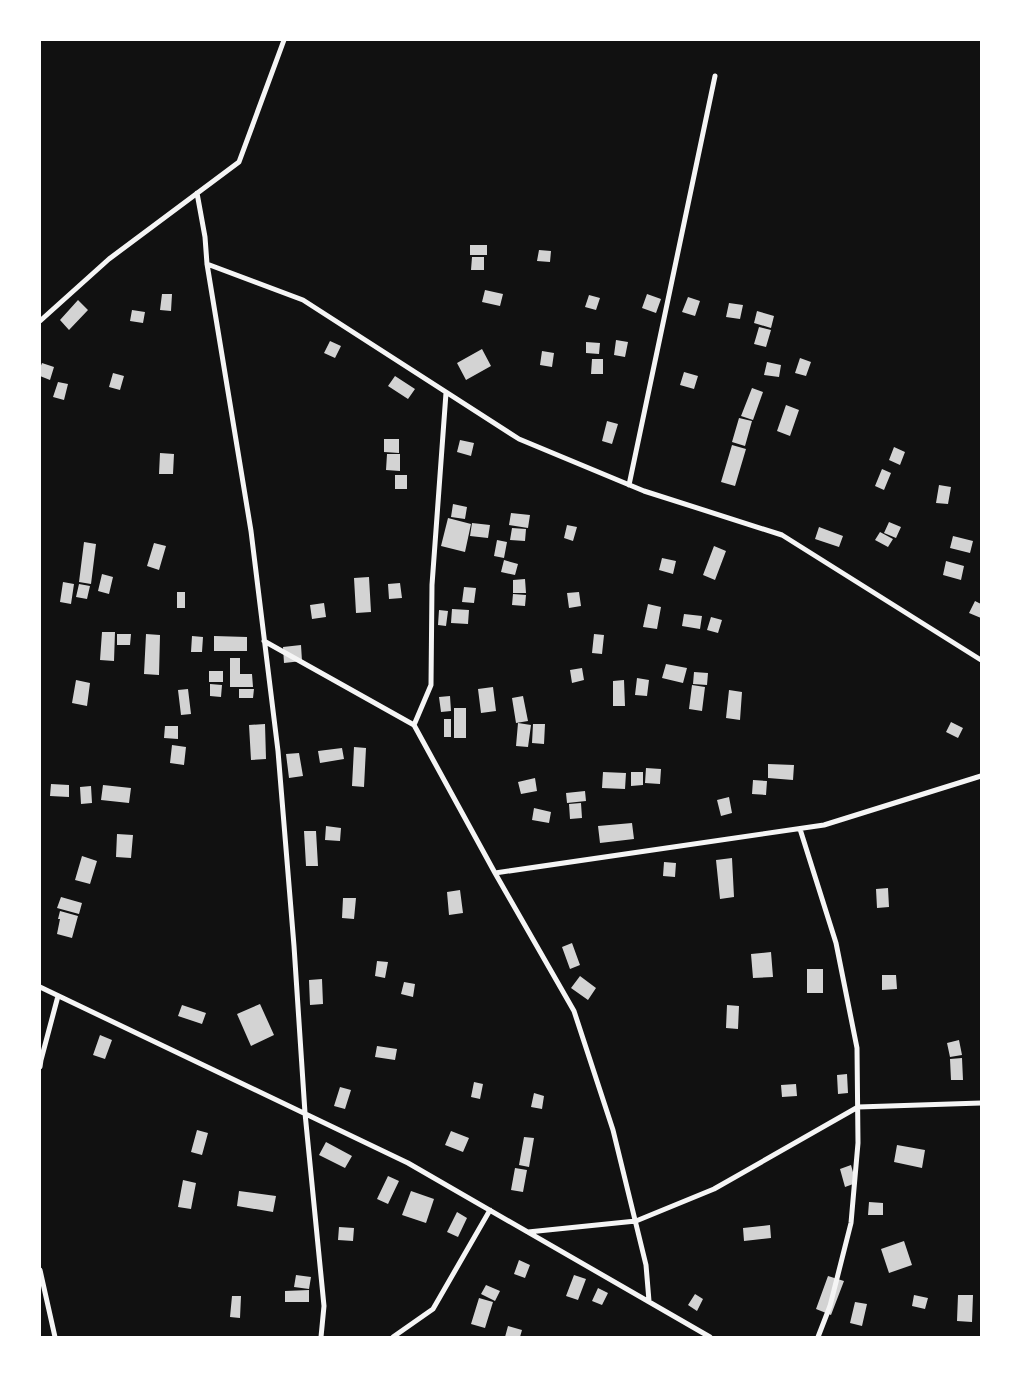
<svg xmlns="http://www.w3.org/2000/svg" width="1021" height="1377" font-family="'Titillium Web',sans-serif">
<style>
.building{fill:#d3d3d3}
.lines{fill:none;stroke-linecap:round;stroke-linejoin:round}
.minor{stroke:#f5f5f5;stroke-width:5}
</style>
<rect width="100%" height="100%" fill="#111"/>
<path class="building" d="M470,245H487V255H470Z
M539,250L551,251L550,262L537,261Z
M472,257H484V270H471Z
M485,290L503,294L500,306L482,302Z
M162,294H172L171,311L160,310Z
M647,294L661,299L656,313L642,308Z
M589,295L600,298L596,310L585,307Z
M688,297L700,301L695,316L682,312Z
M78,300L88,310L69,330L60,320Z
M729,303L743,305L740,319L726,317Z
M132,310L145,312L143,323L130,321Z
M757,311L774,316L771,328L754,323Z
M759,327L771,330L766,347L754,344Z
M616,340L628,342L625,357L614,355Z
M330,341L341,346L335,358L324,353Z
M586,342L600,343L599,354L586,353Z
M482,349L491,366L466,380L457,363Z
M542,351L554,353L552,367L540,365Z
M800,358L811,362L806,376L795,373Z
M592,359H603V374H591Z
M767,362L781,365L779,377L764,375Z
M42,363L54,367L50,380L40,376V368Z
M684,372L698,376L694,389L680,385Z
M113,373L124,376L120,390L109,387Z
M395,376L415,389L408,399L388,386Z
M58,382L68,384L64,400L53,397Z
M752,388L763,392L753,420L741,416Z
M786,405L799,410L790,436L777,431Z
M739,418L752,421L745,446L732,442Z
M607,421L618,424L612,444L602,441Z
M384,439H399V453L384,452Z
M460,440L474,443L471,456L457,452Z
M732,445L746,449L735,486L721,482Z
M894,447L905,452L900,465L889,460Z
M160,453L174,454L173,474H159Z
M387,454H400V471L386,470Z
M882,469L891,473L884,490L875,486Z
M395,475H407V489H395Z
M939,485L951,487L948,504L936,503Z
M453,504L467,507L465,519L451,517Z
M511,513L530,515L528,528L509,525Z
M448,518L471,524L465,552L441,546Z
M889,522L901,527L896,538L884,533Z
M472,523L490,525L488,538L470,536Z
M567,525L577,527L573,541L564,538Z
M819,527L843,536L839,547L815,539Z
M512,528L526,529L525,541L510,540Z
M880,532L893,539L888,547L875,540Z
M953,536L973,541L970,553L950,548Z
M497,540L507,542L504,558L494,556Z
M84,542L96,544L91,584L79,582Z
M154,543L166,546L159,570L147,566Z
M714,546L726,551L715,580L703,575Z
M662,558L676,561L673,574L659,570Z
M504,560L518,564L515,575L501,572Z
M946,561L964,566L961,580L943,575Z
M102,574L113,577L109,594L98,591Z
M369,577L371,612L356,613L354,578Z
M525,579L526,593H513V580Z
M63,582L74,584L71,604L60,602Z
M400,583L402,598L389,599L388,584Z
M79,584L90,586L87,599L76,597Z
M464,587L476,588L474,603L462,602Z
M177,592H185V608H177Z
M579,592L581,606L569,608L567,593Z
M513,594L526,595L525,606L512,605Z
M975,601L981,604V618L969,613Z
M324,603L326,617L312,619L310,605Z
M648,604L661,607L657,629L643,627Z
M452,609L469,610L468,624L451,623Z
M439,610L448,611L446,626L438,625Z
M684,614L702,616L700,629L682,626Z
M711,617L722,620L718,633L707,630Z
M102,632H115L114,661L100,660Z
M117,634H131L130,645H117Z
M146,634L160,635L159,675L144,674Z
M594,634L604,635L602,654L592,653Z
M192,636L203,637L202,652H191Z
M214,636L247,637V651H214Z
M301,645L302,661L284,663L283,647Z
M230,658H240V674H252L253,687H230Z
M666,664L687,668L683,683L662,678Z
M582,668L584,680L572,683L570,670Z
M209,671H223V682H209Z
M694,672L708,673L707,685L693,684Z
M637,678L649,680L647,696L635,695Z
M76,680L90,683L87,706L72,703Z
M624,680L625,706H613V681Z
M210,684L222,685L221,697L210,696Z
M692,685L705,687L702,711L689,709Z
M493,687L496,711L481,713L478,689Z
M188,689L191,714L181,715L178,690Z
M239,689H254L253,698H239Z
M729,690L742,692L740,720L726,718Z
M450,696L451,711L441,712L439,697Z
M523,696L528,721L516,723L512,698Z
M454,708H466V738H454Z
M444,719H451V737H444Z
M951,722L963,728L958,738L946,732Z
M518,723L531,725L528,747L516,746Z
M265,724L266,759L251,760L249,725Z
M533,724H545L544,744L532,743Z
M165,726H178V739L164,738Z
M172,745L186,747L184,765L170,763Z
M354,747L366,748L364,787L352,786Z
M342,748L344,759L320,763L318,751Z
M299,753L303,776L289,778L286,754Z
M768,764L794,765L793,780L768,778Z
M646,768L661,769L660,784L645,783Z
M603,772L626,773L625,789L602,788Z
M631,772H643V785L631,786Z
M535,778L537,791L521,794L518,782Z
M753,780L767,781L766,795L752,794Z
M51,784L69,785V797L50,796Z
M103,785L131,788L129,803L101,800Z
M91,786L92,803L81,804L80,787Z
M585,791L586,801L567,803L566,793Z
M729,797L732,813L721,816L717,800Z
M581,803L582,818L570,819L569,804Z
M534,808L551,812L549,823L532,820Z
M632,823L634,839L600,843L598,826Z
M326,826L341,828L340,841L325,840Z
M304,831H316L318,866H306Z
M117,834L133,835L131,858L116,857Z
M82,856L97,861L90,884L75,880Z
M732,858L734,897L720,899L716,860Z
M664,862L676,863L675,877L663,876Z
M888,888L889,907L877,908L876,889Z
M460,890L463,913L449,915L447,892Z
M61,897L82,903L79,914L57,908Z
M343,898H356L354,919L342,918Z
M60,911L78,916L72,938L57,934L60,919H58Z
M572,943L580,965L570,969L562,947Z
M771,952L773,977L753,978L751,954Z
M377,961L388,962L385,978L375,976Z
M807,969H823V993H807Z
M882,975H896L897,989L882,990Z
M580,976L596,988L588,1000L571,988Z
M322,979L323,1004L310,1005L309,980Z
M404,982L415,984L413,997L401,994Z
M260,1004L274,1035L251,1046L237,1014Z
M182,1005L206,1013L202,1024L178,1016Z
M727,1005L739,1006L738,1029L726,1028Z
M100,1035L112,1040L105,1059L93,1055Z
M959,1040L962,1055L950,1057L947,1043Z
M377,1046L397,1049L395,1060L375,1057Z
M962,1058L963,1080H951L950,1059Z
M847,1074L848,1093L838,1094L837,1075Z
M474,1082L483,1084L480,1099L471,1097Z
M796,1084L797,1096L782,1097L781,1085Z
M340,1087L351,1090L345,1109L334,1106Z
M534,1093L544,1096L542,1109L531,1107Z
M197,1130L208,1133L202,1155L191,1152Z
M451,1131L469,1138L463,1152L445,1145Z
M524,1137L534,1138L529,1167L519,1165Z
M326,1142L352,1156L345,1168L319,1155Z
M897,1145L925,1150L922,1168L894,1162Z
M851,1165L856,1183L845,1187L840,1169Z
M515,1168L527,1170L523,1192L511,1190Z
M388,1176L399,1181L388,1204L377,1199Z
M183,1180L196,1183L191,1209L178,1207Z
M239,1191L276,1196L273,1212L237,1206Z
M411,1191L434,1199L426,1223L402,1215Z
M869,1202L883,1203V1215H868Z
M457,1212L467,1218L458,1237L447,1232Z
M770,1225L771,1238L744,1241L743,1228Z
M339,1227L354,1228L353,1241L338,1240Z
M904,1241L912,1265L889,1273L881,1249Z
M519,1260L530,1265L525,1278L514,1274Z
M296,1275L311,1277L309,1289L294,1287Z
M574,1275L586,1279L578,1300L566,1296Z
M828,1276L844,1281L831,1315L816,1309Z
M486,1285L500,1291L495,1301L481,1294Z
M598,1288L608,1293L602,1305L592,1301Z
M309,1290V1302H285V1291Z
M695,1294L703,1299L697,1311L688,1305Z
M914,1295L928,1298L925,1309L912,1306Z
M958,1295H973L972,1322L957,1321Z
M232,1296H241L240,1318L230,1317Z
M479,1298L493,1302L485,1328L471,1324Z
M855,1302L867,1304L862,1326L850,1323Z
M508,1326L522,1330L520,1337H505Z"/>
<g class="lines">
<path class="minor" d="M197,193L205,237L207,264L251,531L278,751L294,946L305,1113L324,1306L321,1337
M207,264L303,300L519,439L644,491L782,535L981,660
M40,321L109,259L239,162L284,40
M629,485L715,76
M264,641L414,725L495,873L574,1011L613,1130L646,1265L649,1301
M414,725L431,685L432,585L446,393
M800,829L836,943L857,1048L858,1143L851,1223L830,1306L818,1337
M495,873L824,825L981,776
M40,987L408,1163L710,1337
M40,1067L41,1060L58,996
M528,1232L636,1221L714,1189L858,1107L981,1103
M40,1270L55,1337
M393,1337L433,1309L490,1210"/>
</g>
<rect width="1021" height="1377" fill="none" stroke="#ffffff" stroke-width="82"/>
</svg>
